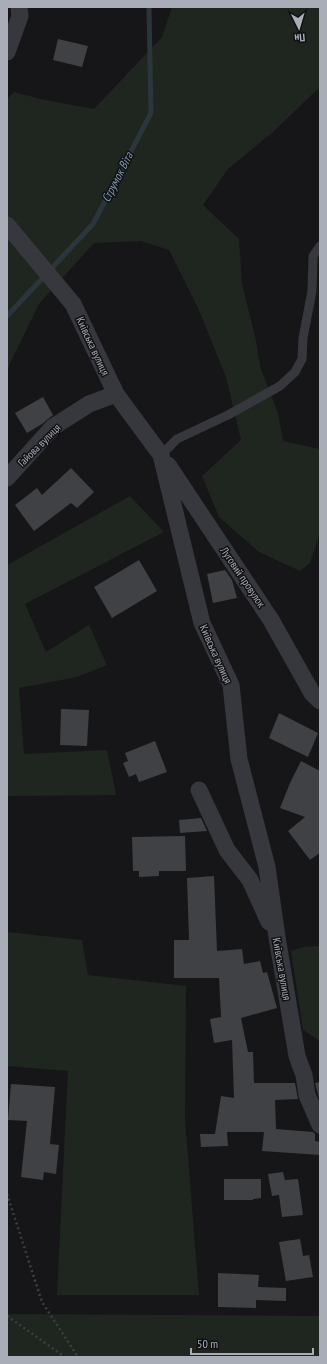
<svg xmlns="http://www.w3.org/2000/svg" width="327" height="1364" font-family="'PT Sans Narrow',sans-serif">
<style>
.green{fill:#1e261f}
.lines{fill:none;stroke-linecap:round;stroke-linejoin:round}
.stream{stroke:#2c353c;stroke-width:5}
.building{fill:#404145}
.path{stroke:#3d3f44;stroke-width:2.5;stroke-dasharray:2 3;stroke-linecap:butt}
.service{stroke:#37383d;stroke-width:9}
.minor{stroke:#37383d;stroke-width:17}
.labels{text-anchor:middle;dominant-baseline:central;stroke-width:3;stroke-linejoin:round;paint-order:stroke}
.street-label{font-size:11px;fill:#a8adb8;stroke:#111113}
.water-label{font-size:12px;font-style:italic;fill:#7f9bb3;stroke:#111113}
</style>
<rect width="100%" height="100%" fill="#161618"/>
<path class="green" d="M172,7H319L320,87L273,132L228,169L203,205L239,239L242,284L256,341L260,366L278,413L283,441L320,449V532L310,563L300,571L259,552L219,517L202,476L241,440L226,377L199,310L169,250L141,241L94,243L39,304L7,370V99L14,92L45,100L94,109L162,37Z
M130,496L164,532L25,604L46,652L89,625L107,665L77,677L19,688L24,754L107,750L116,795L7,796V565Z
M7,932L82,940L88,975L186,986L185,1119L199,1295H57L68,1071L7,1066Z
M320,946V1041L303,1030L291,951L304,947Z
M7,1314L320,1316V1357H7Z"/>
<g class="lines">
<path class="stream" d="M7,316L93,224L151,113L149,7"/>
</g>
<path class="building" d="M58,39L88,46L82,67L53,60Z
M43,397L53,415L42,424L27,433L15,413Z
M71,468L94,492L77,508L71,503L34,531L15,505L37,488L42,495Z
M139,560L157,591L112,618L94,587Z
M225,570L232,580L237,598L213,603L207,574Z
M61,709L89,710L87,746L60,745Z
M279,713L318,733L308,757L269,738Z
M155,741L167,772L139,782L136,774L129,777L123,763L128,761L125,753Z
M301,761L320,771V853L310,860L288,831L305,817L280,808L290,783Z
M201,818L207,831L180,833L179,820Z
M185,836L186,871H159V876L139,877V871H133L132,837Z
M214,876L217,951L242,949L244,964L260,961L263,973L267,972L277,1008L241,1018L248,1052H253L254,1083H295L298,1099L275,1100L276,1129L313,1132L315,1134V1141L320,1142V1155L262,1151L264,1132H227L228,1146L201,1147L200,1134H215L221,1096L234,1098L232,1040L214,1043L210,1019L221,1017L219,978H174V940H189L187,878Z
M320,1082V1098H319L315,1083Z
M11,1084L55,1087L50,1144L59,1145L56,1174L44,1172L43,1180L21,1177L27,1121L8,1120Z
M283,1172L285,1180L298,1179L303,1215L282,1217L279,1195L272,1196L268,1174Z
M224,1179H261V1198L253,1199V1200H224Z
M300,1239L303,1256L309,1255L313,1277L286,1281L279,1242Z
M218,1273L259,1275L258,1287L286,1288V1301L256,1300V1308L218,1307Z"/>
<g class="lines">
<path class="path" d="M7,1194L42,1302L78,1357
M7,1316L65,1357"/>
<path class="service" d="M161,455L177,439L228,415L280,386L295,372L302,359L303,338L312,291L313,256L320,246"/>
<path class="minor" d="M7,52L20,16L19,7
M7,225L73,304L116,394L161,455L202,623L231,685L239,759L267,867L277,937L297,1056L304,1075L307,1095L320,1125
M168,465L271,620L312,693L320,701
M7,478L53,427L89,404L116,394
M199,790L227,850L250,880L269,922"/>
</g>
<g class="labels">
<g class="street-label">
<text transform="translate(93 346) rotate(65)">Київська вулиця</text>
<text transform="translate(39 445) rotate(-45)">Гайова вулиця</text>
<text transform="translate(243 577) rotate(56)">Луговий провулок</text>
<text transform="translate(216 654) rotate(66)">Київська вулиця</text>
<text transform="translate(282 969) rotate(80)">Київська вулиця</text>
</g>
<g class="water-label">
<text transform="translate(117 177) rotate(-63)">Струмок Віта</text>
</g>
</g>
<rect width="327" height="1364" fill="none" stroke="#a8adb8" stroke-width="16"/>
<g transform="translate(299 28) rotate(175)" stroke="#111113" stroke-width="3" paint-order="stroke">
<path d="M0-3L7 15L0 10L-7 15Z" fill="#a8adb8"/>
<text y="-6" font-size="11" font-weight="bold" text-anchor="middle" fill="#a8adb8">Пн</text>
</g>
<path d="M191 1348v6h122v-6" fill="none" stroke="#a8adb8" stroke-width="2"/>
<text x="197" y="1348" font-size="12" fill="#a8adb8" stroke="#111113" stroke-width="3" paint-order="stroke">50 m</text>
</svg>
